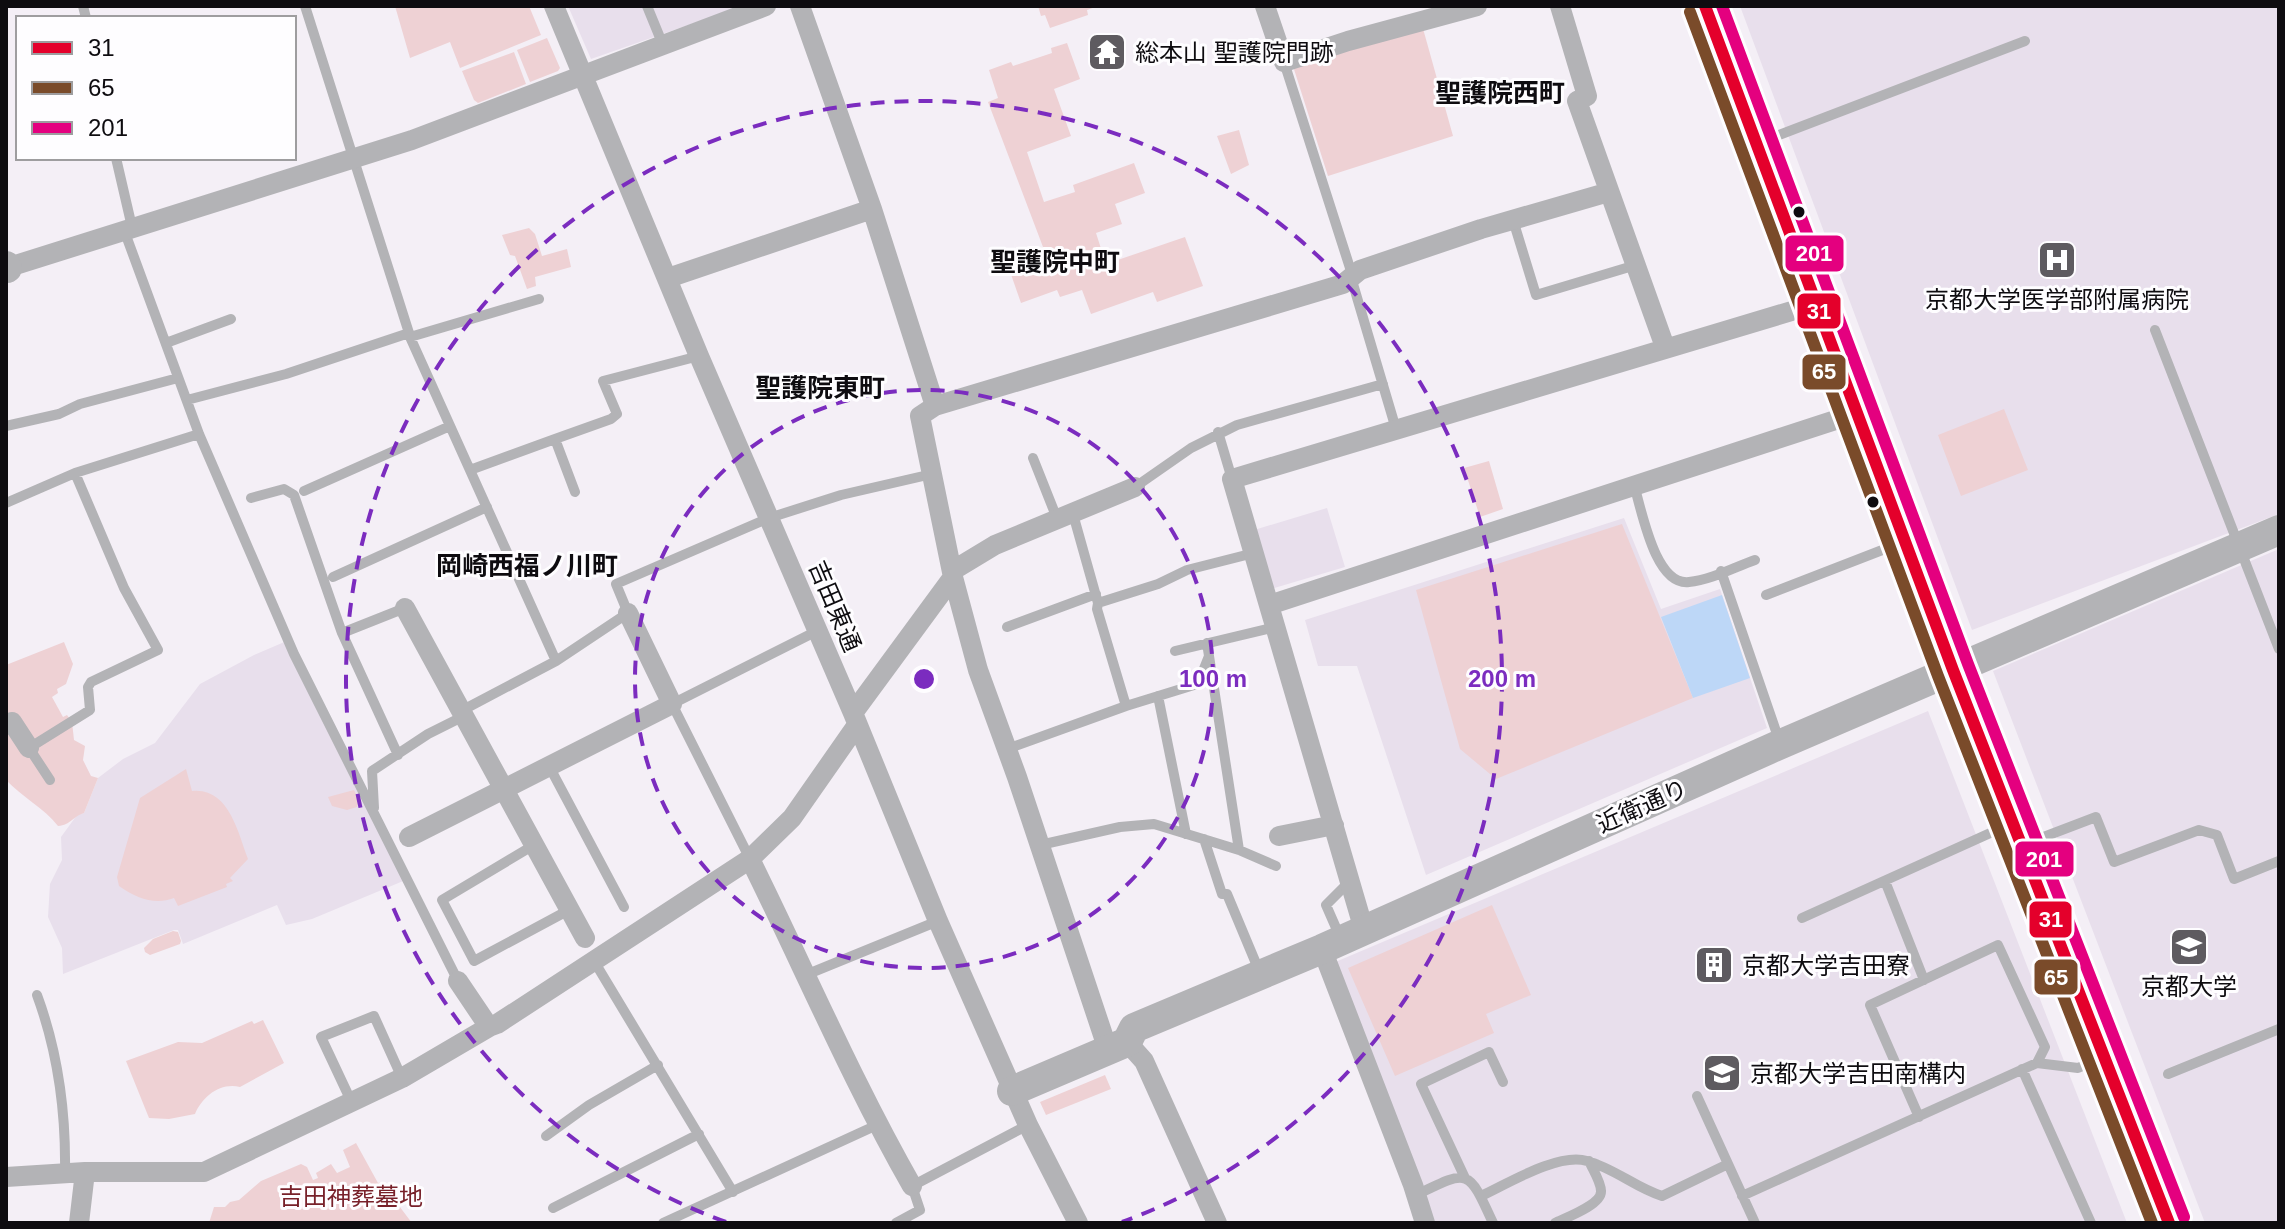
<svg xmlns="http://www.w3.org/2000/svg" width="2285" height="1229" font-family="Arial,'Noto Sans JP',sans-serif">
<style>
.built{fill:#e8dfec}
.green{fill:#eed1d4}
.water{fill:#bdd7f7}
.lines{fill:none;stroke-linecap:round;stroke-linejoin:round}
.lane{stroke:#b3b3b6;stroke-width:10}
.street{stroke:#b3b3b6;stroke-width:20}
.secondary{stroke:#b3b3b6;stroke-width:30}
.primary{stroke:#b8b5ba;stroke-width:32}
.bus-1-casing{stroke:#fefdff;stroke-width:18}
.bus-2-casing{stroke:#fefdff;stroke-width:18}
.bus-3-casing{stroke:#fefdff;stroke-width:18}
.bus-1{stroke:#e4002b;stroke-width:12}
.bus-2{stroke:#7a4b2a;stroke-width:12}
.bus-3{stroke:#e4007f;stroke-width:12}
.ring{fill:none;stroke:#7b2cbf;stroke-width:4;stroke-dasharray:14 10}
.bus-dot{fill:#0e0c10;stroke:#fefdff;stroke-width:3}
.labels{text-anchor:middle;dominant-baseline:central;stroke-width:6;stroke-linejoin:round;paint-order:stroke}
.poi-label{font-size:24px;fill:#0e0c10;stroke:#fefdff;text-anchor:start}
.street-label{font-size:24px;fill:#0e0c10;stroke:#fefdff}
.park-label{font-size:24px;fill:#78212a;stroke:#fefdff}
.neighbourhood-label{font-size:26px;font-weight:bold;fill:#0e0c10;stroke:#fefdff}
.centre{fill:#7b2cbf;stroke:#fefdff;stroke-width:4}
.ring-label{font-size:24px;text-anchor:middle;font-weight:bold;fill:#7b2cbf;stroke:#fefdff;stroke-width:6;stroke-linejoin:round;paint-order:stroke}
.line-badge{stroke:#fefdff;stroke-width:3}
.badge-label{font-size:22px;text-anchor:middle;font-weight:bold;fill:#fff}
</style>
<rect width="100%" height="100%" fill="#f4eff6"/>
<path class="built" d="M568,6H736L737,8L591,59Z
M1740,6H2279V514L1972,630Z
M1327,508L1345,567L1271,589L1254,530Z
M1624,518L1661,609L1720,589L1767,728L1426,875L1357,666H1318L1305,620Z
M2279,549V1223H2205L1993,671Z
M289,640L408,879L312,919L286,925L277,905L183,944L178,930H174L63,974L62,948L48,917L50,884L62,860L61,837L77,815L84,813L98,778L123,759L155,743L200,684L254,655Z
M1928,711L2127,1223H1431L1333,963Z"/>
<path class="green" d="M395,6H529L541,35L460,68L450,42L410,58Z
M1038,6H1098L1087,10L1088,15L1050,28L1045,15L1041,16Z
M1422,25L1453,136L1328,176L1292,63Z
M547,38L560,68L558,71L530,82L517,50Z
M1067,43L1080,79L1054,89L1071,136L1027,152L1044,202L1075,192L1073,185L1134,163L1145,193L1115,204L1122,224L1096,233L1106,264L1185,237L1203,286L1157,302L1153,292L1091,314L1082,290L1060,297L1057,290L1021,303L1006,260L1043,247L988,102L998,98L989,70L1011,62L1013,66L1052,53L1051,48Z
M514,52L526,84L478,103L474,100L462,71Z
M1239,130L1249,165L1231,174L1217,136Z
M529,228L535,234L542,256L567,249L571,267L535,277L536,286L527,289L515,256L510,255L502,235Z
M2004,409L2028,470L1961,496L1938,435Z
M1489,461L1503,509L1480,517L1464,468Z
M1622,524L1693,698L1496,779L1460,749L1416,590Z
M64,642L73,664L66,684L57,689L58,693L52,697L63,717L67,715L72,722L74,740L85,746L83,760L91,776L98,778L84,813C73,816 71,825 58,826C44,808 22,797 6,780V665Z
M186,769L192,791C229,787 238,833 248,859L230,878L233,881L226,884L227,887L178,906L174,898C156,905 137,899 119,886L117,877L140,798Z
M354,790L359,800L357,807L347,810L332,806L328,797Z
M1492,905L1531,995L1486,1014L1494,1033L1395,1076L1348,968Z
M173,931L178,932L181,941L180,944L150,955L145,952L144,948L153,939Z
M263,1020L284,1063L240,1087C220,1082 202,1097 195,1114L169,1119L149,1118L126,1061L178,1042L202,1043L252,1021L254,1024Z
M1105,1075L1111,1089L1046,1115L1040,1102Z
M356,1143L378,1183L381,1182L412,1223H209L214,1207H225L230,1202L239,1200L261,1181L301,1164L307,1167L313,1180L318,1178L316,1173L331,1164L337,1173L350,1167L343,1150Z"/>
<path class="water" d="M1722,595L1750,678L1693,698L1661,617Z"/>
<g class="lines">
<path class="lane" d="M83,6L86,18
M305,6L409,333
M647,6L663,45
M1284,62L1350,268
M1758,143L2025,41
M116,158L132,227
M1513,220L1536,295L1636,265
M124,230L199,434L294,654L458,981
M1353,284L1396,429
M2155,330L2279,649
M410,337L556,661
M166,343L231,319
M187,400L286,374L409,333L410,337L539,299
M6,426L59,414L80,404L178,378
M1218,432L1232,479
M1033,458L1058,521
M470,470L555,439
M1634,485C1642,511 1655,586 1689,582C1711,580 1735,567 1755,560
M1135,487L1191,448L1237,425L1383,384
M304,491L450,426
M575,492L555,439L611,419L617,414L603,381L699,356
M251,498L284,489L294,495L342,633L405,608
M6,503L75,473L199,434
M1073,514L1098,603L1158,584L1187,570L1254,553
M1721,571L1779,740
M333,577L487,507
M1766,595L1903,542
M1098,603L1097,609L1126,706L1194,685L1199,681L1209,656
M1007,627L1096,594
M342,633L398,755
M1207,643L1239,850
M1175,651L1276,627
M1158,696L1186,834
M461,711L556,661L628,613L616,584L769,518L841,495L932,474
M1007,749L1126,706
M549,766L624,907
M50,780L29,748L90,710L88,687L91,682L158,650L124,588L75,473
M374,808L372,771L428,734L464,716
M1204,839L1222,894H1227L1260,973
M2025,844L2096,817L2114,862L2199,830L2217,835L2234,879L2279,861
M534,845L442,900L474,961L569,910
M1040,845L1120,827L1154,824L1239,850L1276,866
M750,859L672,704L817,631
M1885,881L1924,980
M1802,918L2008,825
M1340,937L1326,905L1349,882
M594,961L733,1192
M808,974L938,921
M37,995C58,1052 66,1113 65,1173
M2022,1069L2091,1223
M2168,1074L2279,1029
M1697,1096L1755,1223
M352,1103L321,1037L374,1016L402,1078
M1919,1117L1870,1005L1998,945L2045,1047L2037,1063
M546,1136L589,1105L658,1065
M1465,1178L1421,1084L1489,1052L1503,1082
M1416,1195C1469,1169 1468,1168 1493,1223
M1481,1196C1507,1184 1559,1152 1587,1161C1614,1168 1636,1188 1662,1196L1728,1164
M1742,1196L2037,1063L2078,1068L2101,1058
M553,1208L699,1134
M663,1223L877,1125
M896,1223L920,1210L912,1186L1028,1125
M1555,1223C1565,1218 1602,1205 1601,1191C1601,1182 1593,1170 1589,1161"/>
<path class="street" d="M554,6L699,356L853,713L938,921L1028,1125L1078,1223
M800,6L872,209L935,406L920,416L953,577L978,670L1017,777L1108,1050
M1265,6L1284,62L1348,41L1477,6
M1560,6L1587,96L1577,101L1665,347
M6,268L412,140L766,6
M668,278L872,209
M935,406L1343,284L1360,270L1481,229L1609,192
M952,571L995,545L1135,487
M1269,605L1857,413
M405,608L585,938
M853,713L953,577
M6,725L12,722L29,748
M1279,836L1334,825
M409,837L672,704L628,613
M750,859C804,968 852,1081 912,1186
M1364,930L1232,479L1815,304
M1322,949L1413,1185L1425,1223
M458,981L489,1027
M1127,1042L1144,1061L1217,1223
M6,1177L85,1172H204L402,1078L489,1027L497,1024L750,859L792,818L857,725
M79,1223L85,1172"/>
<path class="secondary" d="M6,266L7,268
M1012,1091L1127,1042L1134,1028L1322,949L1781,744L2279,530"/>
<path class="primary" d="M1705,6L1953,670L2169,1223"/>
<g class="bus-1-casing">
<path id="bus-1" d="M1705,6L1953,670L2169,1223"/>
</g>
<g class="bus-2-casing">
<path id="bus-2" d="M1690,12L1938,676L2152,1223"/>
</g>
<g class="bus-3-casing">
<path id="bus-3" d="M1722,6L1968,664L2184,1217"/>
</g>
<use href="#bus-1" class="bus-1"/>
<use href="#bus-2" class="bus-2"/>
<use href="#bus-3" class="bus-3"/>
</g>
<g class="ring">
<circle cx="924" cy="679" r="289"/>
<path d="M726 1222A578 578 0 1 1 1122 1222"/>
</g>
<defs>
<g id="temple-square" transform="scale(2)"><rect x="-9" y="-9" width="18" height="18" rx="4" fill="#5e5b60" stroke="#fefdff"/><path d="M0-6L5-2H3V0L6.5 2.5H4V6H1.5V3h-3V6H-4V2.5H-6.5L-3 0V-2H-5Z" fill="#fff"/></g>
<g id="hospital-square" transform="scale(2)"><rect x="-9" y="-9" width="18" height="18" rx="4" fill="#5e5b60" stroke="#fefdff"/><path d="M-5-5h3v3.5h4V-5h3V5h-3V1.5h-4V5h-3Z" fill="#fff"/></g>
<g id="university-square" transform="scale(2)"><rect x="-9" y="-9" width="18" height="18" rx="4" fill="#5e5b60" stroke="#fefdff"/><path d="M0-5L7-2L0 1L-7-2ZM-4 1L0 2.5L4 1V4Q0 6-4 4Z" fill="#fff"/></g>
<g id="building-square" transform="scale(2)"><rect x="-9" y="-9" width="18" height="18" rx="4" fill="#5e5b60" stroke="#fefdff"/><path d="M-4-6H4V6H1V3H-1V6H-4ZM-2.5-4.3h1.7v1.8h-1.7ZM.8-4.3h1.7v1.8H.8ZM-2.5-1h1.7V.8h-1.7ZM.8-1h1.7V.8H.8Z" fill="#fff"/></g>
</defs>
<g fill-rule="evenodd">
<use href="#temple-square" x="1107" y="52"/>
<use href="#hospital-square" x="2057" y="260"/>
<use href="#university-square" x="2189" y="947"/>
<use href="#building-square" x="1714" y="965"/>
<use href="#university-square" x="1722" y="1073"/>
</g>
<g class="bus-dot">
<circle cx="1799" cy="212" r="7"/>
<circle cx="1873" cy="502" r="7"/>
</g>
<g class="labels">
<g class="poi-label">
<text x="1135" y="52">総本山 聖護院門跡</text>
<text x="2057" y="299" text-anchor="middle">京都大学医学部附属病院</text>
<text x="1742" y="965">京都大学吉田寮</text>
<text x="2189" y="986" text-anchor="middle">京都大学</text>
<text x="1750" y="1073">京都大学吉田南構内</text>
</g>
<g class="street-label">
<text transform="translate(835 606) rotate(67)">吉田東通</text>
<text transform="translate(1642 806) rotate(-24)">近衛通り</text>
</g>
<g class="park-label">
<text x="351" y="1196">吉田神葬墓地</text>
</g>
<g class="neighbourhood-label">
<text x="1500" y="93">聖護院西町</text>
<text x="1055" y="262">聖護院中町</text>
<text x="820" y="388">聖護院東町</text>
<text x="527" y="566">岡崎西福ノ川町</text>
</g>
</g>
<circle cx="924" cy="679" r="12" class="centre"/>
<g class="ring-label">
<text x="1213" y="687">100 m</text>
<text x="1502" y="687">200 m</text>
</g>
<g class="line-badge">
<rect x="1784" y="234" width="61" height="39" rx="8" fill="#e4007f"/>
<rect x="1796" y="292" width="46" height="38" rx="8" fill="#e4002b"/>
<rect x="1801" y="353" width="46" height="38" rx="8" fill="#7a4b2a"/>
<rect x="2014" y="840" width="61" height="38" rx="8" fill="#e4007f"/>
<rect x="2028" y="900" width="45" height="39" rx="8" fill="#e4002b"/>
<rect x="2033" y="958" width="46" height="38" rx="8" fill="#7a4b2a"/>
</g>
<g class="badge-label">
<text x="1814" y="261">201</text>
<text x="1819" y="319">31</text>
<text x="1824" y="379">65</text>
<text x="2044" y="867">201</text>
<text x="2051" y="927">31</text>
<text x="2056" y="985">65</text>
</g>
<rect width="2285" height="1229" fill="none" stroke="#0e0c10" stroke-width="16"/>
<rect x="16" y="16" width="280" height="144" fill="#fefdff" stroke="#9e9d9f" stroke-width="2"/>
<rect x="32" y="42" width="40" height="12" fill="#e4002b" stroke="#9e9d9f" stroke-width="2"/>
<text x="88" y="56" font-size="24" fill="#0e0c10">31</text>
<rect x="32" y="82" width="40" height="12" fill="#7a4b2a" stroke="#9e9d9f" stroke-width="2"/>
<text x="88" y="96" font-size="24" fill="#0e0c10">65</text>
<rect x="32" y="122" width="40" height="12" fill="#e4007f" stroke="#9e9d9f" stroke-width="2"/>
<text x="88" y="136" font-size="24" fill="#0e0c10">201</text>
</svg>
